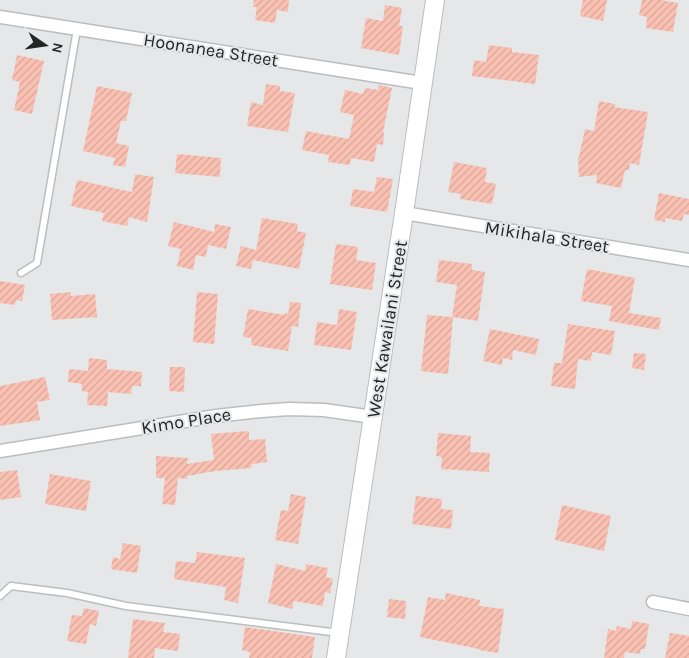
<svg xmlns="http://www.w3.org/2000/svg" width="689" height="658" font-family="Karla,sans-serif">
<style>
.building{fill:url(#building-hatch)}
.lines{fill:none;stroke-linecap:round;stroke-linejoin:round}
.lane-casing{stroke:#bcbdbe;stroke-width:9}
.street-casing{stroke:#bcbdbe;stroke-width:15}
.secondary-casing{stroke:#bcbdbe;stroke-width:20}
.lane{stroke:#fff;stroke-width:6}
.street{stroke:#fff;stroke-width:12}
.secondary{stroke:#fff;stroke-width:18}
.labels{text-anchor:middle;dominant-baseline:central;stroke-width:4;stroke-linejoin:round;paint-order:stroke}
.street-label{font-size:18px;fill:#242525;stroke:#e6e7e8}
</style>
<defs>
<pattern id="building-hatch" width="6" height="6" patternUnits="userSpaceOnUse" patternTransform="scale(1.25)"><rect width="6" height="6" fill="#fac1b3"/><path d="M-1 1l2-2M0 6l6-6M5 7l2-2" fill="none" stroke="#d6a69a"/></pattern>
</defs>
<rect width="100%" height="100%" fill="#e6e7e8"/>
<path class="building" d="M254,0H289L288,12L277,10L275,23L255,20L257,7H253Z
M583,0H607L603,21L580,16Z
M642,0H661L678,3L673,32L646,28L647,17L639,15Z
M385,5L402,8L399,26H403L399,55L361,48L366,18L383,21Z
M489,45L512,48V52L539,55L535,84L472,76L474,60L486,62Z
M17,55L44,61L32,114L14,110L20,82L12,80Z
M266,84L280,86V91L295,93L288,132L247,126L251,102L263,105Z
M379,85L392,88L383,132L384,133L383,145L377,144L374,162L351,158L350,165L328,162L329,155L302,150L306,131L349,139L354,115L340,112L345,90L363,94L365,88L378,90Z
M97,86L132,93L126,121H121L116,143L129,146L125,167L113,165L115,158L83,151Z
M599,101L615,104L614,107L648,112L639,165L630,163L629,170H625L621,188L596,183L597,175L579,177L578,157H579L585,129L594,131Z
M177,154L221,158L220,177L175,173Z
M454,162L487,168L485,182L496,184L492,204L460,199L461,194L448,192Z
M135,174L154,177L147,222L129,217L127,226L102,221L104,213L71,206L77,180L132,192Z
M377,177L393,179L387,212L350,206L353,189L374,192Z
M659,193L689,199V215L684,214L682,221L665,218V222L654,220Z
M262,218L298,224L297,231L306,233L299,269L253,260L251,269L236,266L241,246L256,250Z
M174,222L214,232L215,224L231,227L226,249L208,245L206,257L196,255L193,270L177,266L181,249L168,246Z
M336,244L358,247L356,260L376,263L372,290L330,284Z
M439,260L472,264V270L485,272L478,321L453,317L448,374L421,371L427,315L452,317L457,285L436,282Z
M587,269L635,278L629,313L661,318L659,330L609,321L612,306L581,301Z
M0,281L25,285L22,301L16,300L15,305L0,303Z
M71,292V296L95,294L97,317L52,320L50,294Z
M197,292L218,294L214,344L193,342Z
M290,302L301,303L298,327L292,326L288,351L251,345L252,338L243,337L248,309L285,315V313L288,314Z
M339,309L357,312L351,350L314,345L317,322L337,325Z
M568,324L615,331L611,355L592,352L591,361L578,359L575,389L551,386L554,363H562Z
M490,329L539,339L536,355L513,350L512,360L503,358L502,365L483,361Z
M634,353L646,354L644,370L632,368Z
M89,358L107,360V369L142,372L141,386H132L131,394L108,392L107,406L87,405L88,392L82,391V384L68,382L69,369L88,371Z
M170,367H185L184,392L169,391Z
M45,377L50,400L37,402L40,420L0,426V386Z
M249,431V440L265,439L267,462L252,464L251,468L215,471L187,476V479L178,478L175,505L162,504L165,478H156V456L188,458L187,464L214,460L211,434Z
M438,433L471,436L470,452L490,453L489,472L441,469L442,457L436,456Z
M17,470L21,497L0,500V472Z
M50,474L91,481L86,511L45,504Z
M291,494L306,497L298,544L275,540L281,510L288,511Z
M416,496L442,499L441,509L453,510L451,529L412,524Z
M562,505L611,516L604,551L555,540Z
M123,543L141,546L137,573L111,569L113,557L120,559Z
M197,552L245,558L238,603L224,600L226,587L174,579L176,561L195,563Z
M276,564L305,571L306,564L328,568L326,577L333,579L330,593L325,592L323,606L294,601L292,609L268,603Z
M446,593L480,600L479,606L504,609L498,653L479,650V649L420,637L428,597L445,600Z
M389,599L406,601L405,619L387,617Z
M84,608L99,611L96,626L90,624L86,644L67,641L72,615L82,616Z
M133,619L165,623L163,632L180,634L178,651L155,648L154,658H128Z
M632,621L649,624L645,649H641L640,654L625,652L624,658H604L608,629L616,631L617,626L631,629Z
M245,627L315,637L312,658H249L250,652L242,650Z
M670,633L689,636V658H665Z"/>
<g class="lines">
<g class="lane-casing">
<path id="lane" d="M21,273L37,263L77,29
M0,596L11,586L67,593L126,606L339,633"/>
</g>
<g class="street-casing">
<path id="street" d="M0,17L422,83
M404,213L689,260
M0,451L216,416L261,411L289,409L324,410L373,417
M653,602L689,609"/>
</g>
<g class="secondary-casing">
<path id="secondary" d="M336,658L404,213L435,0"/>
</g>
<use href="#lane" class="lane"/>
<use href="#street" class="street"/>
<use href="#secondary" class="secondary"/>
</g>
<g class="labels">
<g class="street-label">
<text transform="translate(211 50) rotate(9)">Hoonanea Street</text>
<text transform="translate(547 237) rotate(9)">Mikihala Street</text>
<text transform="translate(387 329) rotate(-81)">West Kawailani Street</text>
<text transform="translate(186 421) rotate(-9)">Kimo Place</text>
</g>
</g>
<g transform="translate(45 45) rotate(103)" stroke="#e6e7e8" stroke-width="4" paint-order="stroke">
<path d="M0-4L9 19L0 12L-9 19Z" fill="#242525"/>
<text y="-8" font-size="14" font-weight="bold" text-anchor="middle" fill="#242525">N</text>
</g>
</svg>
